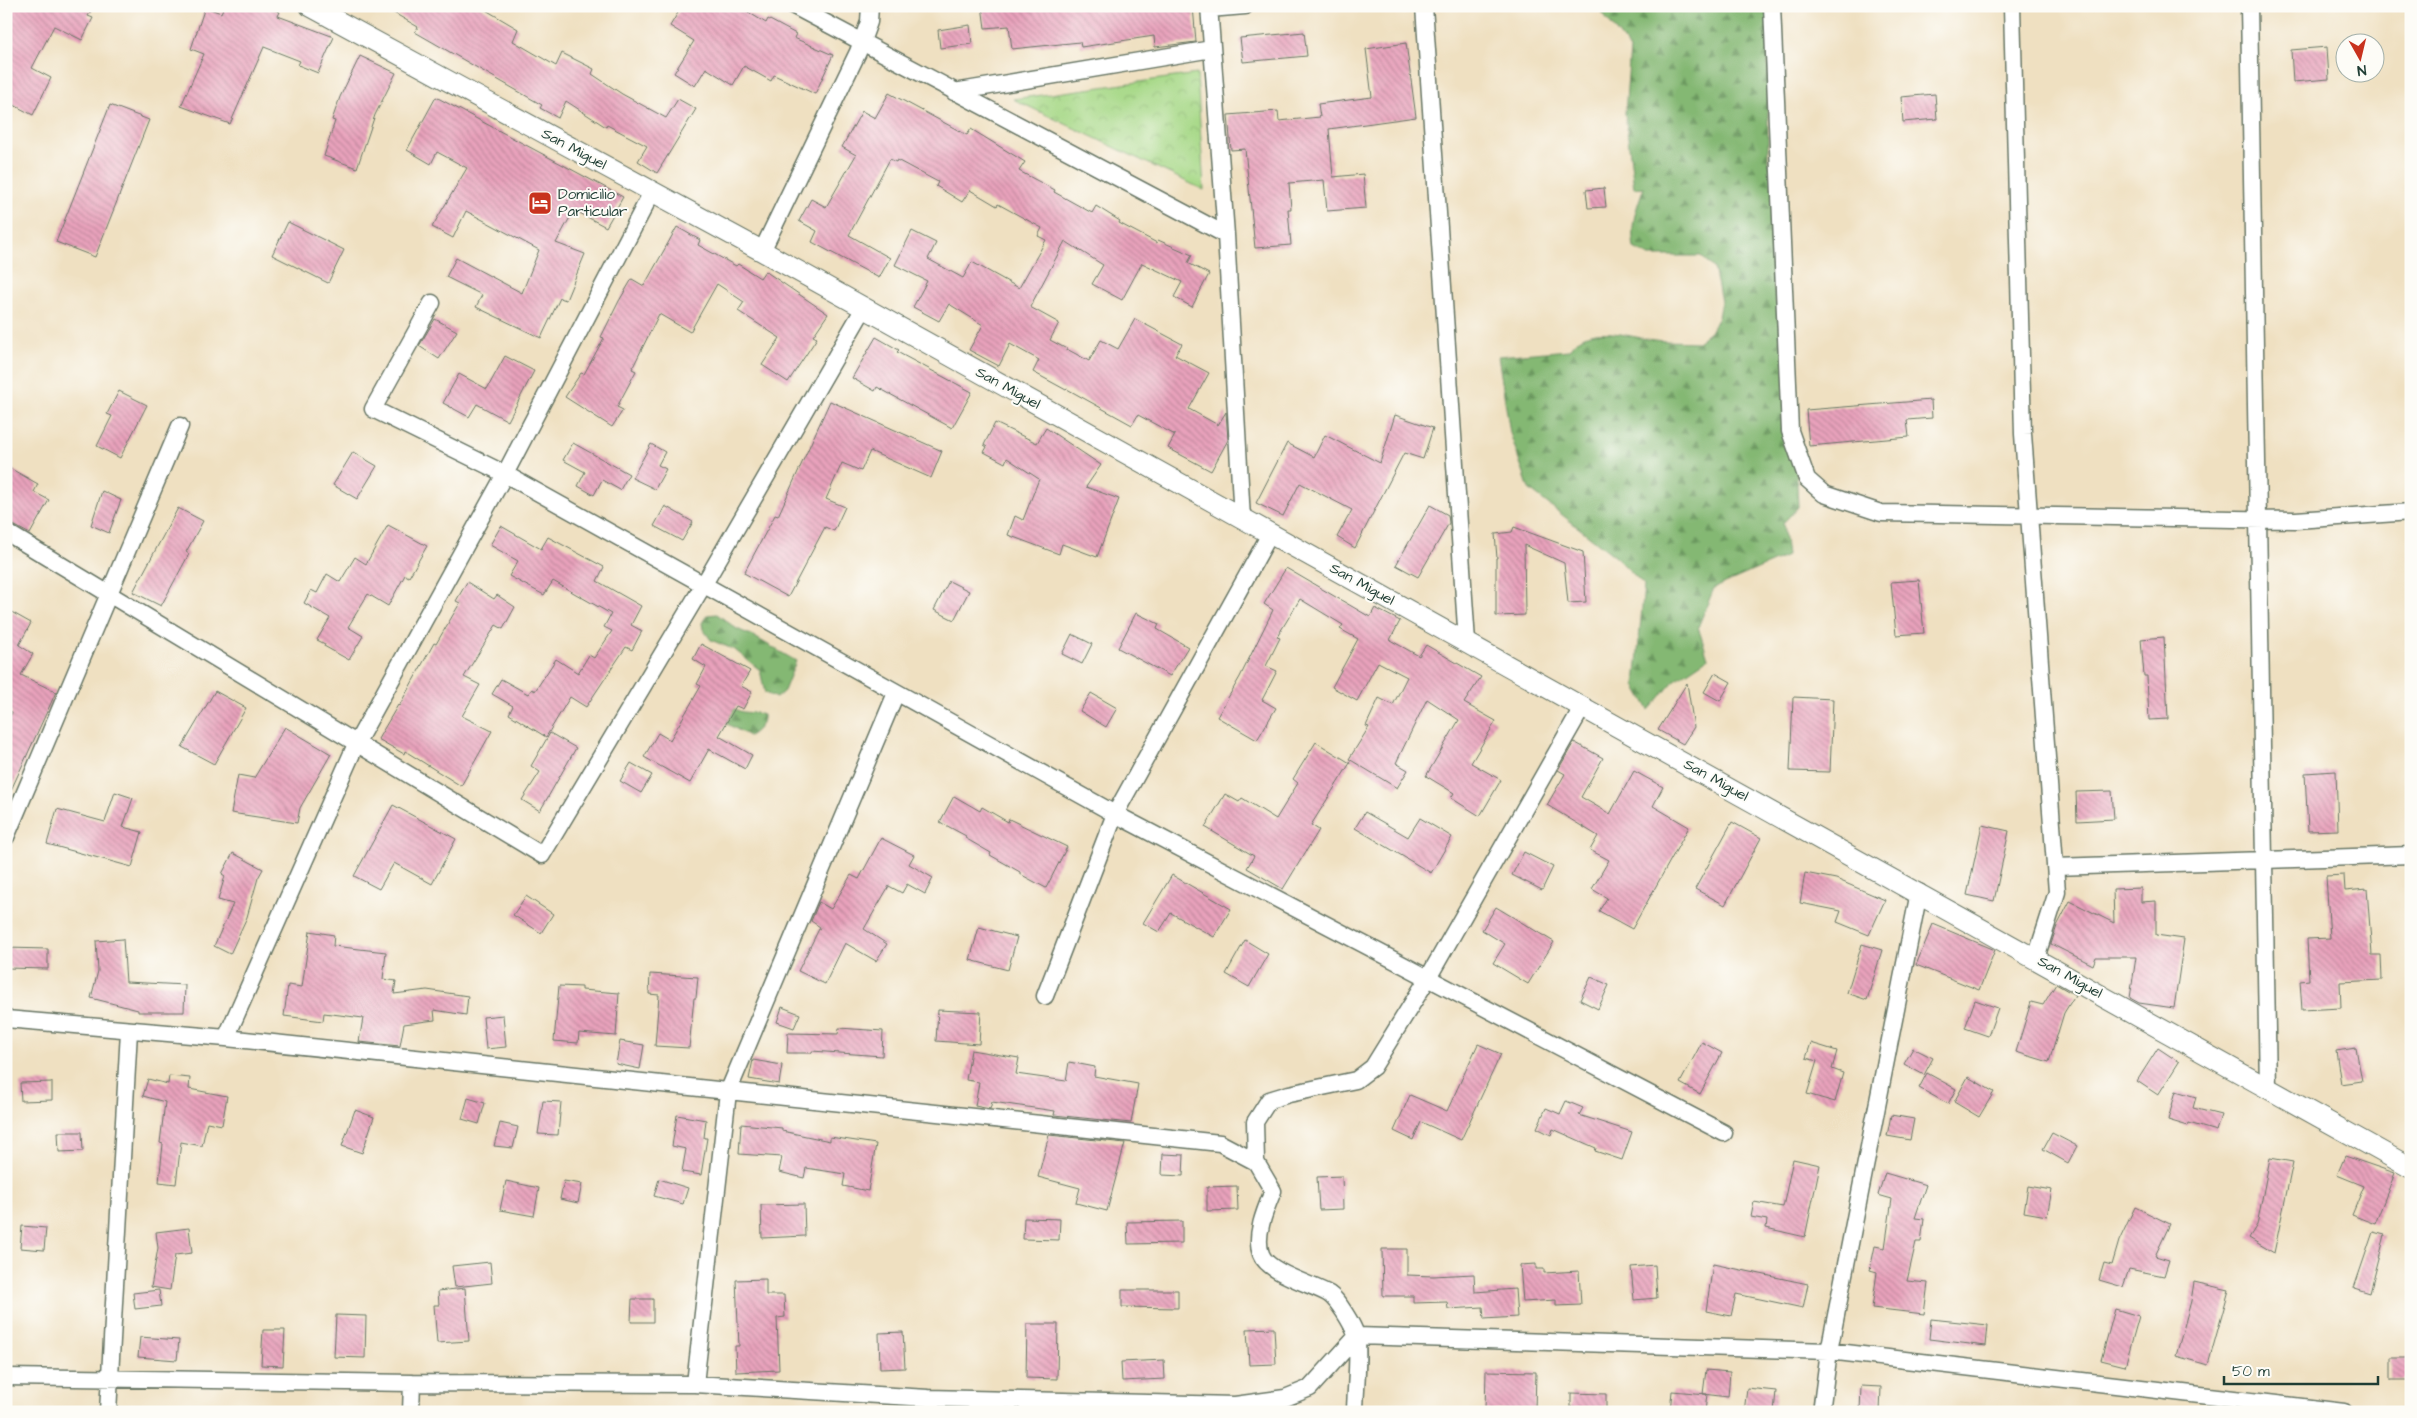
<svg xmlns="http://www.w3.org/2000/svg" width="2417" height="1418" font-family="'Architects Daughter',sans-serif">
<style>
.forest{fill:url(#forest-firs);stroke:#527a54}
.park{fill:url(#park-crowns);stroke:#628a5d}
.building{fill:url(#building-back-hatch)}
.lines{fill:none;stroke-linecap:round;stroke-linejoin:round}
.minor-casing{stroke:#687665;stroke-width:19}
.tertiary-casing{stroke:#687665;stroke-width:22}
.minor{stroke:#fff;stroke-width:16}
.tertiary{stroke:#fff;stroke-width:20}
.labels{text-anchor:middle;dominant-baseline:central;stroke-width:4;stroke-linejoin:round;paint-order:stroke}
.street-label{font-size:15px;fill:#1f3d34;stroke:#fdfcf7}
.poi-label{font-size:15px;fill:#1f3d34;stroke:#fdfcf7;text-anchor:start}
</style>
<defs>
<pattern id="forest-firs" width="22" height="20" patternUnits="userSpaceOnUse" patternTransform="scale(1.25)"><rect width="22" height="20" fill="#84b873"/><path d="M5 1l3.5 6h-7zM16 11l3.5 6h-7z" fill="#6b975f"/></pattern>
<pattern id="park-crowns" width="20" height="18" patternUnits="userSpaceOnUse" patternTransform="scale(1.25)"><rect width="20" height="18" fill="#a6d886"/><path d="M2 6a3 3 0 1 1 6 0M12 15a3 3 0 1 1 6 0" fill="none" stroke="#8eba74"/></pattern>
<pattern id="building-back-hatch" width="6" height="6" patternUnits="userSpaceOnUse" patternTransform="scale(1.25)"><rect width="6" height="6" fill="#e9a2bc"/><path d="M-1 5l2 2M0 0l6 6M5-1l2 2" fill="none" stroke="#bc859a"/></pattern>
</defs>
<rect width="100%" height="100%" fill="#fdfcf7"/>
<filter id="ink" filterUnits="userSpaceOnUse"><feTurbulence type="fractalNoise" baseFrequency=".02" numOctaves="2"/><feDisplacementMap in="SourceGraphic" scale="10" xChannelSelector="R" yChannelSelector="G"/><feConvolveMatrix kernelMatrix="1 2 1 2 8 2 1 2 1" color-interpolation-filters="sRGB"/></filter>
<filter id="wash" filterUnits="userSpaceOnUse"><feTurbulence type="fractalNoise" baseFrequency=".0096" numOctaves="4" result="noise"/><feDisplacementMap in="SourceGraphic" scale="20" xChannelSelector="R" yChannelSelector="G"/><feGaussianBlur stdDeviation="1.12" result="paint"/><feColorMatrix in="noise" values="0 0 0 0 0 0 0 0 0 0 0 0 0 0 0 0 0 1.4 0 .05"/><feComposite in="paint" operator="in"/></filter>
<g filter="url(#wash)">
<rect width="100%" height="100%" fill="#efe0c1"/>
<path class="forest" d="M1604,6H1768V162C1785,193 1774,210 1771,243C1768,271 1778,308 1782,337C1790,393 1796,451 1798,507L1783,523L1787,556L1714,588L1698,627L1708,658L1674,681L1649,710L1635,685L1644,585L1616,557L1529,489L1510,433L1498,356L1569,350C1586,322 1621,335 1647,339C1663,342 1681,341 1697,342L1710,332L1718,317L1721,301L1714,268L1701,256H1649L1634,248C1630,225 1636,209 1644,187L1634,188L1625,113L1630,49L1602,13Z
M717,614L737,629L753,636L796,661L784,691L776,698L765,693L760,670L735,650L711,640L703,629L702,623L707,615Z
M732,706C741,716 751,710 763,715C764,724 757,732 749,736L722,721Z"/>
<path class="park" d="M1197,74L1204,190L1013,99Z"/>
<g id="blocks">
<path class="building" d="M6,6H94L88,16L93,18L82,40L54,26L32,68L51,78L33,115L6,101Z
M224,6H265L280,12L278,16L334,37L318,73L298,65L300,61L264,47L230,124L181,106L204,54L191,49L205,7L221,13Z
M382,6H479L518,29L513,41L556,66L562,53L594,69L592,74L622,94L666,118L678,99L696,109L657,173L638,161L647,146L607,125L606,127L566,101L558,118L540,108L542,105L415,32L418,27Z
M682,6H738L766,23L768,19L796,34L794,38L833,55L815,94L774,75L771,81L744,66L733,85L706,68L695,86L674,73L694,41L670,26Z
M982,6H1193L1196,42L1155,47L1154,36L1081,47L1080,42L1012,49L1009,26L985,28Z
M970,25L972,44L940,48L938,30Z
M1304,32L1307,56L1243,62L1240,38Z
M1406,43L1416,117L1329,129L1333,177L1363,174L1366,208L1327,211L1324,180L1289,183L1291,209H1288L1291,245L1255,248L1245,149L1231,150L1228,115L1278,111L1279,121L1320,117L1318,104L1372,97L1366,49Z
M2327,47L2329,79L2293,82L2291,50Z
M360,56L396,73L375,115L357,168L324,156L335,121L332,120L340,97Z
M889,93L967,135L971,129L1025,162L1019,171L1055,190L1054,192L1092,213L1096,206L1120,221L1119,223L1157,243L1158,240L1192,255L1188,263L1209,274L1192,307L1174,297L1182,282L1142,263L1122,300L1092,284L1103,265L1065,241L1030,307L1059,323L1050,340L1089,361L1101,340L1118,349L1135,319L1182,344L1175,355L1209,373L1189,409L1218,425L1226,412L1228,440L1211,471L1168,448L1175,435L1138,415L1132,425L1067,389L1066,390L1033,372L1039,360L1010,344L999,366L969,350L983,325L949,304L939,321L913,307L927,281L895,265L912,231L936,243L928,259L963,278L972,262L1019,288L1046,240L1038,236L1042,228L998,204L997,206L970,190L962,202L936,186L938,182L897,160L896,162L890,159L849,235L890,258L879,278L812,242L817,231L799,221L811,199L826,207L856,155L842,147L862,111L875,118Z
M1935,94L1937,119L1903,122L1901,97Z
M436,97L623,197L606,227L574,210L556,243L585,254L566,300L560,298L541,338L476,307L482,295L446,277L456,258L522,293L539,250L466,211L453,238L432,227L467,168L437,152L431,164L407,150Z
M110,105L149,120L95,257L56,242Z
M1604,188L1606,207L1588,208L1586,190Z
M288,222L344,250L328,283L272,255Z
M677,227L700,240L698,245L736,266L738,264L760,278L765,271L828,314L813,336L817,338L788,382L762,365L780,338L738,311L744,302L717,284L690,332L659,314L632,369L636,371L617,407L623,410L612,427L565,397L581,373L584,374L604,338L601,337L619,301L632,279L644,286Z
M435,319L457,331L439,359L419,346Z
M876,337L899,350L897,352L972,392L952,428L877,387L875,391L852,378Z
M505,356L534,371L508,421L477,404L469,417L443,403L459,374L487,389Z
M119,391L147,405L120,458L97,446L112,416L107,414Z
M1931,400L1932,418L1907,420L1909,437L1809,446L1806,410Z
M830,401L942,451L931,478L870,451L861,471L842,463L826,499L845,507L834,531L825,527L788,597L744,573L775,515L778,516Z
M1395,415L1433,428L1423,459L1404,453L1355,548L1337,537L1352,510L1300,483L1283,516L1256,503L1287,443L1314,457L1325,435L1380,463Z
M995,423L1037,443L1046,428L1101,465L1086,487L1119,499L1097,557L1062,544L1059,554L1008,535L1015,516L1023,520L1039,479L1007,458L1005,463L984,452L987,447L984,445Z
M573,443L629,474L620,490L602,480L594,495L578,486L585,472L563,460Z
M651,444L665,452L658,465L666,469L655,489L632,478Z
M353,452L377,466L357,499L333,485Z
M6,466L38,484L34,492L49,500L30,534L6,521Z
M102,491L121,500L109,533L91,525Z
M1430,505L1448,515L1449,523L1418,577L1396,565Z
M665,506L693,522L682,541L654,526Z
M178,508L203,521L186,552L189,554L161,606L133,592Z
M388,525L427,546L409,577L405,575L388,606L368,594L348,627L363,636L349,660L324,646L325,644L317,640L330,618L304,603L311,590L317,593L327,574L340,582L355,557L366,564Z
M501,526L541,549L548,537L604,567L597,581L641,606L631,625L642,631L632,650L626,647L586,707L570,697L546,737L509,714L513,706L492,694L501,679L528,694L532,689L535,691L556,659L578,673L589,655L594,658L612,631L604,627L611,614L553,581L544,595L509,576L518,561L490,545Z
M1514,527L1583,552L1586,602L1568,603L1564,563L1524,545L1525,615L1496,616V558H1497L1495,534L1512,532Z
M1286,568L1370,617L1375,608L1400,621L1390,640L1419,656L1426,645L1481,677L1464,703L1496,721L1471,763L1501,780L1480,816L1451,798L1454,793L1426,776L1459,720L1427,699L1396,763L1408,770L1397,788L1349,759L1369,727L1366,726L1379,698L1393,705L1407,677L1378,662L1357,701L1332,687L1358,639L1340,629L1343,625L1300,599L1277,637L1280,638L1266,666L1277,671L1262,700L1276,708L1257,740L1217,717L1240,677L1273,610L1264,604Z
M1919,580L1924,633L1896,635L1891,582Z
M949,581L969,591L954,620L934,610Z
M467,582L494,599L497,595L515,607L503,629L496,625L464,677L480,685L462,716L492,731L461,786L405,751L404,754L378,739L398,705L399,706L434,643L436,644L460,603L456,601Z
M6,609L31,623L19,645L33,654L21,675L56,692L6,801V725L12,712L6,709Z
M1136,613L1159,624L1157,629L1188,647L1170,676L1118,648Z
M1072,634L1092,644L1082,664L1062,654Z
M2164,637L2168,719L2149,720L2147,676H2144L2141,639Z
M701,644L750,671L741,686L752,692L743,709L736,706L719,736L752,755L745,769L709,749L690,783L644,757L658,733L670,740L701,686L697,684L706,667L693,659Z
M1715,673L1731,682L1720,701L1704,692Z
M1687,683L1694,727L1683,744L1658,730Z
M215,691L246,708L214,764L182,747Z
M1091,693L1117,708L1106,727L1080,711Z
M1793,697L1833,699L1830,772L1790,771Z
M285,727L331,754L300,808L297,823L231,813L238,775L254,778Z
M550,733L576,748L540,811L522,800L540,772L531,766Z
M1316,742L1350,763L1311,825L1319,830L1283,889L1247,868L1254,856L1205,827L1225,794L1239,802L1242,798L1276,819L1298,783L1293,779Z
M1574,742L1603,758L1581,797L1610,814L1634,771L1663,787L1653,806L1689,827L1632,929L1599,911L1607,898L1592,889L1609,860L1590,850L1598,836L1547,805L1565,774L1558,770Z
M631,763L652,775L641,793L620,781Z
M2336,771L2338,830L2308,831L2305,773Z
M2112,791L2114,819L2077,821L2076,792Z
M115,792L133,798L123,827L142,832L132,867L47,844L57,809L105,822Z
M954,796L980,811L982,807L1008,822L1009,819L1067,847L1046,888L1020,874V872L990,855L991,853L965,838L966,836L940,822Z
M393,805L456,839L432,884L394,863L379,889L354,876Z
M1365,812L1408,837L1420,818L1452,837L1431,873L1355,828Z
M1732,822L1761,838L1725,905L1695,889Z
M1982,825L2009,831L1994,901L1967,895Z
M881,838L914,855L909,864L933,878L925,894L907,884L902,893L889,886L864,929L887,944L876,961L845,943L825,984L798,971L820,927L811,921L819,902L831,909L851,875L859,879Z
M1524,852L1553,867L1542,890L1512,875Z
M233,853L263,869L258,878L247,917L230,954L214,946L233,904L218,900L225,876L222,874Z
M1805,873L1836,879L1885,900L1869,935L1837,922L1841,911L1800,903Z
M1172,875L1231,909L1214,937L1171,913L1159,932L1143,923Z
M2344,875L2345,891L2367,889L2372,955H2381L2382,980L2340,982L2341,1008L2302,1010L2300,981L2309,980L2307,939L2330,938L2326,876Z
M2141,888V902L2156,901V935L2184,939L2174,1008L2139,1003L2130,998L2136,957H2096L2093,965L2051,944L2057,926L2070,901L2114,923L2113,889Z
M526,896L553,914L541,933L513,915Z
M1496,907L1554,942L1528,984L1493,963L1505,944L1482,930Z
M1933,924L1995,950L1979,990L1916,965Z
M979,927L1017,937L1008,970L970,960Z
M310,931L334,935L333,946L386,952L383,979L396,981L394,994L427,990L468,996L466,1015L434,1010L435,1020L404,1024L400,1046L359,1042L363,1018L324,1013L323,1021L284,1016L288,985L302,987Z
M123,939L126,982L185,985L184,1012H138V1010L91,998L98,971L96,941Z
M1245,940L1268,954L1249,987L1226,974Z
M1862,944L1882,950L1867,1000L1847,993Z
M6,948L48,949V969L6,968Z
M650,974L698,977L696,998H694L689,1048L655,1046L659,995L649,994Z
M1591,977L1609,985L1598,1009L1580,1000Z
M2056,984L2075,995L2064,1013L2049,1062L2016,1052L2031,1002L2043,1005Z
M559,986L582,987V990L619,993L616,1036L579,1033L578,1043L554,1041Z
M1975,1000L1998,1008L1988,1036L1965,1028Z
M782,1007L800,1014L794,1028L777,1022Z
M938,1010L981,1012L979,1044L936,1041Z
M503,1015L506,1047L486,1049L483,1017Z
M839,1028L883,1031L882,1056L812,1051V1053H787L788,1033L838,1034Z
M620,1041L644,1045L640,1069L616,1064Z
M1702,1042L1722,1053L1700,1094L1680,1083Z
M1811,1043L1837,1051L1832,1069L1843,1073L1835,1102L1807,1094L1817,1061L1806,1058Z
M1478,1044L1501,1054L1461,1140L1421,1122L1413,1140L1394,1131L1410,1095L1447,1111Z
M1913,1048L1933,1058L1924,1075L1904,1064Z
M2158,1048L2179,1062L2158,1095L2137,1081Z
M2356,1048L2362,1081L2341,1084L2336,1051Z
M971,1050L1019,1058L1016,1074L1066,1081L1069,1062L1095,1067L1094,1076L1138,1084L1131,1123L1054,1115L1055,1111L992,1102L990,1109L975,1106L979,1082L966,1080Z
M753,1060L782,1065L779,1084L749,1079Z
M1927,1073L1956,1089L1948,1104L1919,1088Z
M169,1076L190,1078L189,1089L227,1096L222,1125L207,1122L202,1146L181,1142L176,1184L159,1182L163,1144L160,1143L165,1102L143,1096L148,1079L168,1084Z
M1968,1077L1994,1092L1979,1117L1954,1102Z
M52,1082V1100L21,1101L20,1083Z
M2176,1091L2196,1097L2193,1108L2221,1115L2216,1131L2189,1123L2188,1126L2168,1120Z
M468,1098L485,1103L479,1124L462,1119Z
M543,1101L561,1102L558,1135L538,1134Z
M1566,1101L1583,1108L1579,1115L1632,1132L1622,1160L1595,1151L1596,1148L1553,1129L1551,1135L1537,1128L1546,1108L1560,1114Z
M355,1110L374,1117L362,1153L342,1146Z
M677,1115L706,1120L704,1138H707L701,1175L682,1172L686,1149L672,1146Z
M1891,1115L1914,1119L1910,1140L1887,1136Z
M500,1123L518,1127L513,1148L494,1146Z
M741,1124L782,1128V1131L830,1141V1137L876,1144L868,1191L843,1186L845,1174L806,1168L804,1178L779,1172L782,1157L739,1154Z
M58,1132H82L83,1151L59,1152Z
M2052,1133L2077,1146L2068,1163L2043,1149Z
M1049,1135L1125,1143L1107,1211L1076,1203L1080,1188L1038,1177Z
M1163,1154L1184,1155L1183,1176L1162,1175Z
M2345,1156L2395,1173L2375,1224L2352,1215L2364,1186L2337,1175Z
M2270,1158L2293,1162L2274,1253L2249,1238L2257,1225Z
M1793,1159L1820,1165L1805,1237L1766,1228L1767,1220L1751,1217L1754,1202L1783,1207Z
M1885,1173L1926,1185L1915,1218L1924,1219L1921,1242H1916L1907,1281L1928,1283L1924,1314L1872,1308L1877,1272L1870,1270L1875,1246L1885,1248L1892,1199L1878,1195Z
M1342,1176L1343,1209L1319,1210L1317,1177Z
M659,1179L688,1188L683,1204L654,1196Z
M506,1181L539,1188L534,1216L500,1210Z
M564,1181L582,1184L578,1203L560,1199Z
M1237,1186L1238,1210L1207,1211V1187Z
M2028,1186L2052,1190L2047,1216L2024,1212Z
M804,1204L805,1236L762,1238L761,1205Z
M2135,1207L2170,1224L2155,1256L2169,1260L2164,1276L2129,1269L2123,1287L2099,1280L2104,1263L2112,1265L2119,1241Z
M1024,1218L1060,1219L1059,1240L1023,1239Z
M1182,1221V1243L1128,1244L1127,1222Z
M22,1226L46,1228L44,1250L20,1248Z
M189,1228L192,1253L175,1255L170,1290L151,1287L158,1248L156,1232Z
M2373,1232L2385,1235L2370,1293L2354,1288Z
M1382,1249H1407V1275L1433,1276L1474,1274L1475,1292L1515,1289L1517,1317L1484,1319L1483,1307L1448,1309L1447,1302L1413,1303V1296H1383Z
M490,1262L492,1283L455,1287L452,1266Z
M1536,1264V1269H1544V1273L1579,1271L1581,1305L1556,1306V1300L1523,1302L1520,1265Z
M1713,1264L1808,1284L1803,1308L1736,1294L1731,1316L1706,1311Z
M1655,1265L1657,1298L1634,1300L1631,1267Z
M766,1279V1295H784L785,1317L777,1318L779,1370L736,1372L735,1346H739L736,1280Z
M2194,1282L2229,1290L2208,1365L2176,1356L2191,1301Z
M465,1288L469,1341L437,1343L434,1305H439L438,1291Z
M159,1290L161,1306L135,1309L133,1293Z
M1122,1290H1178V1308L1122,1307Z
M632,1299H653V1322H631Z
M2115,1309L2139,1316L2125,1366L2101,1360Z
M336,1315L366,1316L365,1358L334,1357Z
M1931,1319L1988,1325L1986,1346L1929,1339Z
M1027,1324H1058L1057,1379L1026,1378Z
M1274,1328L1276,1364L1249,1365L1247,1329Z
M263,1330H285L283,1366L261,1365Z
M903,1332L905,1368L880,1369L879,1333Z
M140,1337L179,1340L177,1360L138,1357Z
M2391,1358H2411V1380H2391Z
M1164,1360L1165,1379L1122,1381L1121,1362Z
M1706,1370L1730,1372L1728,1397L1703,1394Z
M1486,1371L1536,1372L1535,1411L1485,1410Z
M1861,1386L1881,1387L1880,1412H1860Z
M1747,1388L1776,1391L1774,1412H1744Z
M1672,1391L1707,1394L1705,1412H1670Z
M1571,1393L1606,1394V1412H1571Z"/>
</g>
</g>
<g filter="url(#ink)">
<use href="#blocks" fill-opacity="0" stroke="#687665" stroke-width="1"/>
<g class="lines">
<g class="minor-casing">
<path id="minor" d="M794,6L1226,235
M1209,6L1226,235L1242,519
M1424,6L1467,642
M1772,6L1790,431L1807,479L1824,494L1881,513L2296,520L2411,512
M2012,6L2023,434L2057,892L2036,958
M2249,6L2268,1088
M1209,9L1245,6
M954,92L1212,49
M762,251L858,52L869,22L870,6
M432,303L373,409L505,474L1115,814L1724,1133
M6,532L542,855L704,584L864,308
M6,837L180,426
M2055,867L2411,855
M1045,996L1115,814L1270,534
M6,1019L226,1038L1220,1143L1256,1162L1273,1191C1266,1208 1254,1235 1261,1254C1268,1273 1312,1284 1329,1294C1338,1300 1353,1325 1356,1335C1360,1348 1355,1395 1355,1412
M226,1038L357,742L505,474L652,192
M1256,1162L1255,1122L1269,1100L1289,1094L1356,1080L1373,1067L1428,978L1583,706
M6,1377L412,1383L695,1384L928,1398L1235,1405L1285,1398L1310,1388L1357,1336L1829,1351L2344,1412
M695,1384L728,1092L896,693
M108,1412L129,1031
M411,1412L412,1383
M1821,1412L1829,1351L1919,892"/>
</g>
<g class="tertiary-casing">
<path id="tertiary" d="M310,6L762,251L2411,1168"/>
</g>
<use href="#minor" class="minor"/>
<use href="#tertiary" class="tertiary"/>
</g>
</g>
<defs>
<g id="hotel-square" transform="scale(1.25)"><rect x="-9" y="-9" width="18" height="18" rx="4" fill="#c8321e" stroke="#fdfcf7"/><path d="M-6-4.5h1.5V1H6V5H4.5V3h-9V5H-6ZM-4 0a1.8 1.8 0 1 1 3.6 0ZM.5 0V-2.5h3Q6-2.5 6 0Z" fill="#fff"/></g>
</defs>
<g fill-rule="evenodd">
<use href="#hotel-square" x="540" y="203"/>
</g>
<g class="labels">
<g class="street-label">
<text transform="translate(574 149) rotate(28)">San Miguel</text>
<text transform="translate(1008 388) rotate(29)">San Miguel</text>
<text transform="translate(1362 584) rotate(29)">San Miguel</text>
<text transform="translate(1716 780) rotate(29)">San Miguel</text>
<text transform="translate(2070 977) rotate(29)">San Miguel</text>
</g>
<g class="poi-label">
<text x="558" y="194">Domicilio<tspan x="558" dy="17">Particular</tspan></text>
</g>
</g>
<rect width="2417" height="1418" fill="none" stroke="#fdfcf7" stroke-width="25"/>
<g transform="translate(2360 58) rotate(172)"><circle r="24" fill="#fdfcf7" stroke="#a4b0a9"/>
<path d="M0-4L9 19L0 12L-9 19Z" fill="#c8321e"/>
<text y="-8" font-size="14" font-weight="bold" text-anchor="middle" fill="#1f3d34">N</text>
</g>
<path d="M2224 1376v8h154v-8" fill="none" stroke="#1f3d34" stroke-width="2.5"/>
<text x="2232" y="1376" font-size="15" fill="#1f3d34" stroke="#fdfcf7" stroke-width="4" paint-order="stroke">50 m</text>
</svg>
